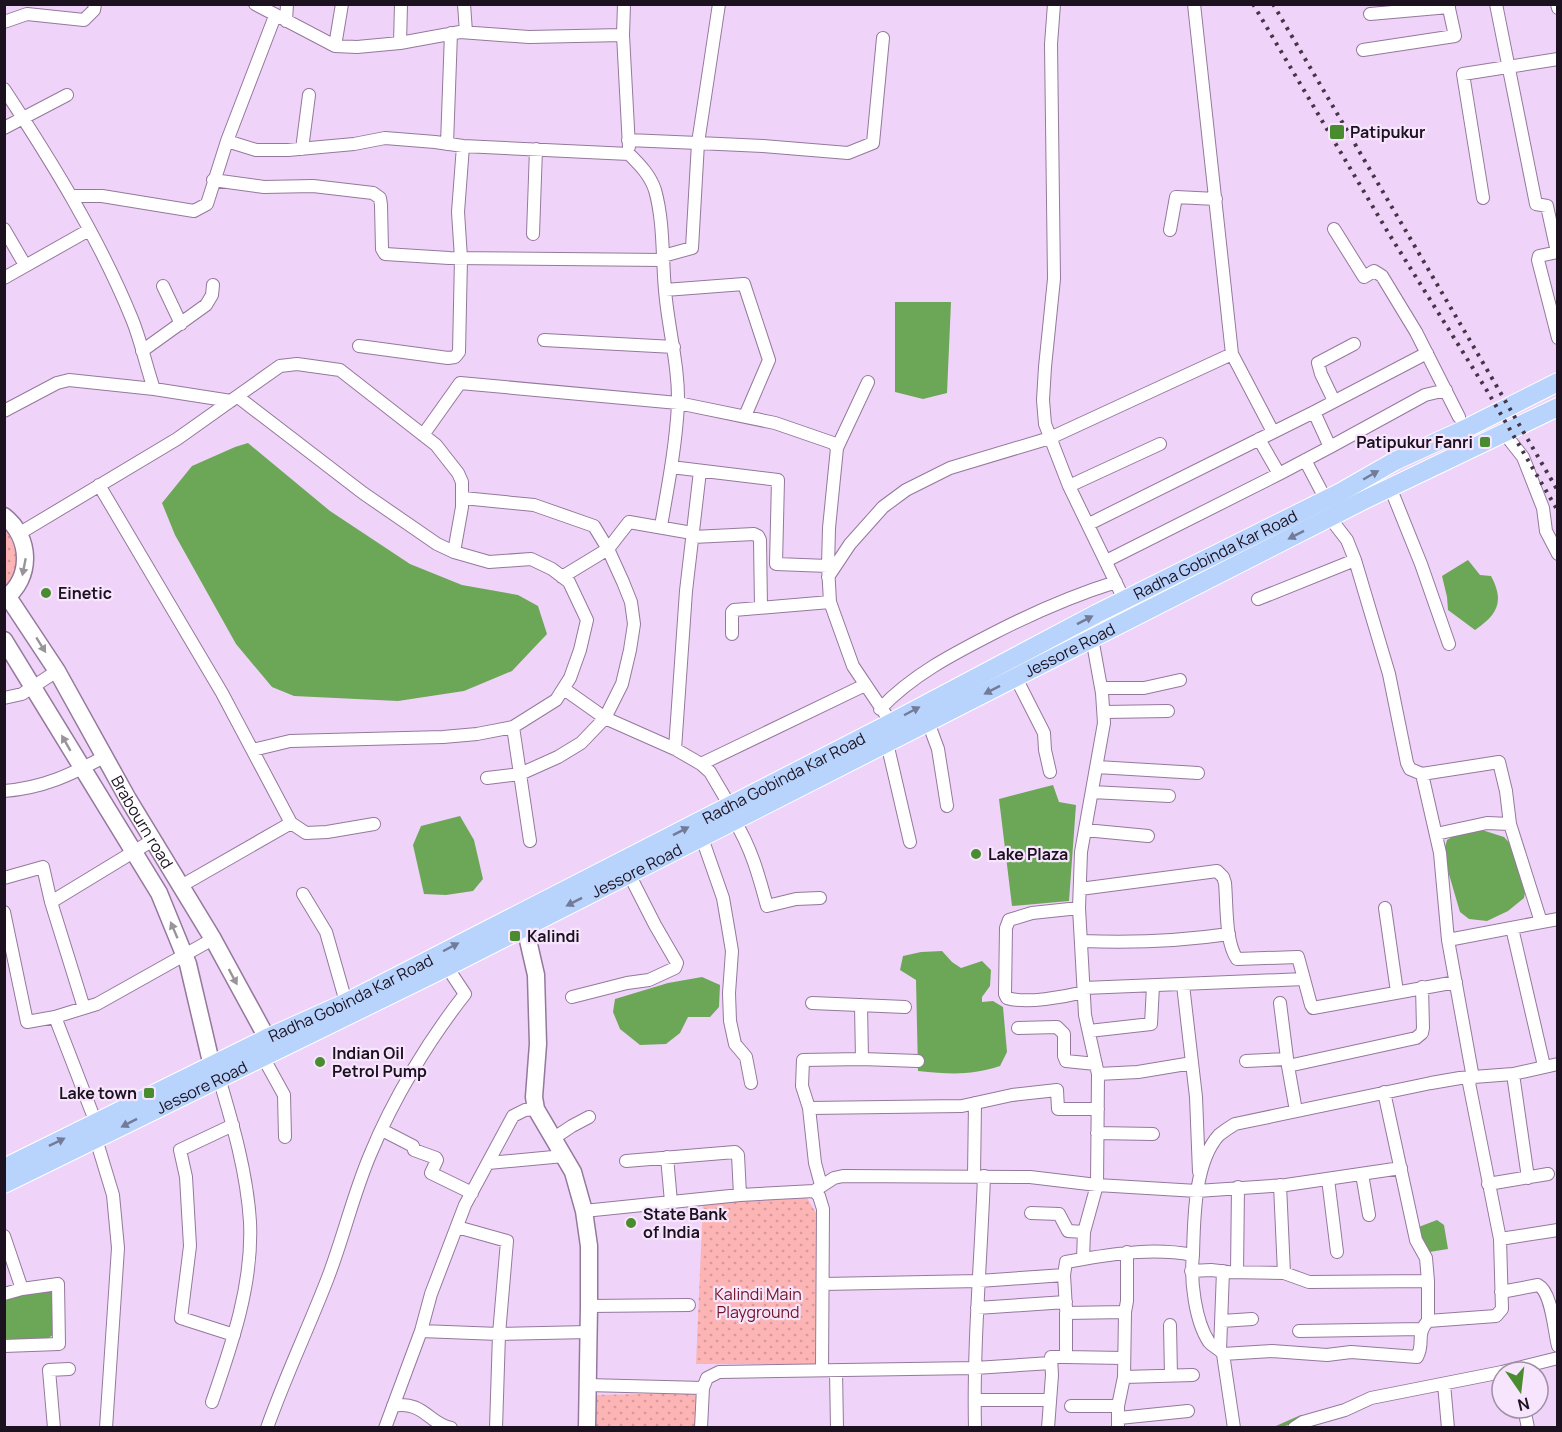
<svg xmlns="http://www.w3.org/2000/svg" width="1562" height="1432" font-family="Manrope,sans-serif">
<style>
.park{fill:url(#park-dots)}
.water{fill:#6ca758}
.lines{fill:none;stroke-linecap:round;stroke-linejoin:round}
.stream{stroke:#6ca758;stroke-width:4}
.street-casing{stroke:#94799c;stroke-width:14}
.secondary-casing{stroke:#94799c;stroke-width:19}
.primary-casing{stroke:#fff;stroke-width:20}
.street{stroke:#fff;stroke-width:12}
.secondary{stroke:#fff;stroke-width:16}
.primary{stroke:#b8d3fc;stroke-width:18}
.rail{stroke:#443648;stroke-width:4;stroke-dasharray:3 6;stroke-linecap:butt}
.oneway{fill:#727c99}
.oneway2{fill:#99949a}
.poi-dot{fill:#498c2f;stroke:#f6e5fc;stroke-width:2}
.labels{text-anchor:middle;dominant-baseline:central;stroke-width:4.5;stroke-linejoin:round;paint-order:stroke}
.poi-label{font-size:16px;font-weight:bold;fill:#1c111f;stroke:#f6e5fc;text-anchor:start}
.street-label{font-size:16px;fill:#1c111f;stroke:#f6e5fc}
.park-label{font-size:16px;fill:#701322;stroke:#f6e5fc}
</style>
<defs>
<pattern id="park-dots" width="8" height="8" patternUnits="userSpaceOnUse" patternTransform="scale(1.5)"><rect width="8" height="8" fill="#fcb4b5"/><path d="M2 2h.1M6 6h.1" fill="none" stroke="#d79a9b" stroke-width="1.8" stroke-linecap="round"/></pattern>
</defs>
<rect width="100%" height="100%" fill="#f0d3f9"/>
<path class="park" d="M5,528C19,547 22,572 5,590Z
M807,1198L816,1213L819,1364H696L703,1203Z
M696,1393L695,1427H593V1395Z"/>
<path class="water" d="M895,302H951L947,393L923,399L895,392Z
M248,443L330,511L410,564L462,585L518,595L538,606L547,634L512,671L464,691L398,701L294,696L272,687L236,644L175,535L162,503L192,466L235,447Z
M1468,560L1480,575L1491,576C1505,602 1497,615 1475,630L1448,610L1447,597L1442,576Z
M1053,785L1059,802L1076,805L1069,901L1012,906L999,799Z
M460,816L474,840L483,879L473,891L446,895L424,894L413,845L421,826Z
M1466,829L1482,830L1504,837L1515,849L1526,887L1524,898L1508,911L1487,921L1469,919L1460,912L1443,854L1447,840Z
M942,951L952,962L961,968L982,961L991,970L990,986L982,997V1002L993,1001L1003,1007L1007,1052L1000,1066C969,1076 950,1074 918,1071L916,980L900,970L903,956L921,952Z
M702,977L720,985L719,1007L710,1017H688L680,1033L666,1044L640,1045L620,1029L613,1012L615,999L668,983Z
M1437,1220L1444,1225L1448,1249L1423,1253L1416,1228Z
M42,1288L53,1294L54,1334L46,1340L5,1341V1297Z"/>
<g class="lines">
<path class="stream" d="M1276,1428L1301,1417"/>
<g class="street-casing">
<path id="street" d="M255,4L335,46L357,47L400,43L460,32L529,37L623,35
M464,4L466,32
M624,4L623,35L629,147
M1054,4L1051,44L1054,279L1045,367L1043,400L1045,424L1069,486L1133,618
M1194,4L1232,354L1273,432
M1496,4L1536,204L1547,206L1557,252
M1557,4L1558,8
M1370,14L1449,7
M286,21L287,4
M4,22L27,14L84,20L94,10L95,4
M400,43L401,4
M335,46L342,4
M1363,50L1455,36L1448,4
M4,89C52,162 99,238 132,319C141,341 146,366 154,389
M4,128L67,95
M628,140L698,143L719,4
M227,141L256,150H288L354,144L385,138L435,142L463,146L629,154C640,165 650,175 655,190C664,222 662,258 665,290C668,328 679,366 678,404C676,445 668,486 661,526
M447,144L451,33
M302,149L309,95
M213,180L264,187L313,186L373,193L380,198L381,205L382,249L385,254L449,258L663,260
M71,196H102L194,211L207,204L227,141L275,16
M1483,198L1463,74L1558,59
M4,229L25,265
M1334,229L1364,277L1374,271L1382,276L1416,332L1459,417
M1170,230L1176,197L1216,199
M533,234L536,149
M1558,252L1539,256L1538,260L1558,338
M663,256L692,248L698,143L763,146L848,153L873,143L883,38
M4,278L89,230
M163,286L181,324
M665,290L744,284L769,360L745,416
M544,340L674,347
M359,346L448,358L455,357L459,352L461,258L458,212L463,146
M142,351L206,305L212,295L213,285
M238,397L363,493L437,544L454,552L489,562L531,559L552,569L569,582L587,620L580,650L570,678L556,700L513,727L477,734L443,737L290,741L253,750
M1334,401L1321,374L1318,363L1354,344
M4,411L57,383L69,380L154,389L231,401
M1504,433L1523,457L1543,508L1546,531L1558,554
M423,435L460,383L678,403L775,423L833,443L837,448L829,528L828,566L830,602L853,666L894,727
M1259,439L1279,474L1330,447L1314,412
M1330,447L1425,395L1446,390
M837,448L868,382
M1305,460L1326,500
M671,467L778,480L776,564L828,566
M99,485L222,693L291,823L306,833L327,832L374,824
M1069,486L1160,444
M1390,487L1421,564L1449,644
M463,498L534,505L594,526L608,549L623,582L631,602L634,624L630,650L622,684L605,718L581,743L558,757L520,774L487,778
M1330,518L1347,540L1355,560L1389,674L1407,763L1410,769L1422,774L1440,853L1448,940L1473,1078
M1089,524L1314,412L1427,353
M20,533L177,439L280,366L297,364L340,370L436,445L458,473L462,482V507L454,552
M693,537L754,534L758,536L760,540L761,607
M1106,561L1279,474
M562,577L608,549L629,522L692,533
M828,577L850,544L883,507L906,490L950,468L1050,438L1232,354
M1258,599L1355,560
M732,634V612L734,610L830,602
M1092,638L1102,693L1104,723L1081,852L1079,908L1085,1015L1098,1074L1097,1185L1084,1232L1083,1259C1120,1253 1155,1248 1193,1255C1190,1279 1195,1321 1209,1342C1213,1347 1219,1348 1223,1354
M1016,678L1044,733L1045,750L1050,772
M1101,688H1144L1180,680
M564,689L605,718L675,749L701,764L710,772L730,806
M4,698L22,694L57,671
M880,709C912,675 953,654 994,633C1033,613 1074,595 1116,582
M1104,712L1168,711
M928,722L938,749L947,806
M513,727L530,841
M887,743L910,842
M675,749L686,591L700,471
M701,764L865,685
M1097,767L1198,773
M1422,774L1499,762L1506,791L1510,824L1541,922
M4,791C43,788 70,775 104,757
M1092,792L1169,796
M734,820C751,847 759,876 767,906L796,899L820,898
M1085,830L1148,836
M1436,834L1487,823L1510,824
M702,838L723,898L728,927L732,951L729,993L730,1021L735,1044L746,1057L751,1083
M4,878L43,867L51,902
M181,886L291,823
M1080,889L1217,871L1223,877L1225,883C1227,904 1225,942 1237,959L1298,957L1311,1005L1313,1008L1456,982
M303,894L326,932L348,1009
M1079,908L1032,913L1009,920L1006,928L1005,994L1007,998C1026,1004 1064,997 1084,992
M1385,908L1397,992
M4,912L27,1022L55,1017L97,1004L213,939
M1512,928L1544,1066
M1448,940L1558,919
M1082,941C1131,943 1181,941 1229,934
M1183,985L1196,1097L1199,1172
M1084,988L1304,979
M572,997L627,983L649,980L675,968L677,963L655,925L629,874
M812,1003L905,1007
M1280,1003L1288,1066
M861,1005L862,1059
M84,1008L51,902L153,840
M55,1017L96,1123
M1018,1028L1057,1027L1064,1034V1056L1066,1061L1096,1064
M1089,1031L1151,1024L1153,986
M263,1057L284,1095L285,1137
M1246,1061L1287,1059
M1098,1074L1138,1072L1192,1063
M1513,1074L1528,1178
M1384,1092L1416,1240L1426,1258L1428,1281
M809,1108L802,1086L803,1060L862,1059L918,1061
M1296,1111L1288,1066L1416,1038L1422,1033L1423,1028L1422,987
M233,1125L180,1150L186,1177L190,1246L181,1318L234,1335
M382,1130L413,1146L414,1150L436,1158L437,1160L431,1173L472,1193
M1097,1133L1153,1134
M554,1138L572,1126L589,1117
M96,1139L113,1195L118,1248L106,1428
M667,1157L671,1202
M626,1161L735,1152L738,1155L740,1195
M488,1163L564,1156
M1362,1174L1369,1215
M974,1176L975,1103
M1328,1179L1337,1252
M1488,1184L1548,1174
M821,1185L815,1163L809,1108L962,1106L1012,1095L1057,1090L1058,1109H1098
M1280,1185L1284,1273
M814,1191L834,1178L843,1176L1030,1177L1097,1185L1197,1191L1286,1185L1401,1168
M584,1211L740,1195L814,1191L819,1196L823,1209L822,1370
M1031,1213L1059,1214L1068,1231L1084,1232
M457,1227L507,1241L499,1334L496,1428
M4,1236L22,1289
M1500,1239L1558,1230
M1193,1255C1194,1220 1194,1162 1219,1135C1224,1131 1230,1127 1235,1124L1431,1083L1460,1078L1513,1074L1558,1064
M1191,1271L1211,1270L1228,1272L1284,1273L1309,1282L1428,1281V1321C1415,1335 1425,1343 1417,1357L1351,1352L1327,1355L1272,1351L1223,1354L1234,1428
M1237,1272L1238,1187
M823,1284L979,1281L1064,1275
M1501,1292L1538,1285C1552,1292 1554,1331 1558,1346
M4,1294L22,1289L58,1284L59,1344L4,1346
M589,1306L689,1305
M977,1308L1066,1302
M1066,1309L1064,1275L1066,1262L1083,1259
M1222,1321L1252,1319
M1428,1321L1496,1316L1502,1309L1500,1239L1468,1078
M1170,1325L1171,1376
M421,1331L499,1334L589,1332
M1299,1331L1421,1329
M1220,1350L1223,1271
M1066,1357L1123,1358
M836,1371L837,1428
M1502,1372L1558,1358
M1124,1377L1193,1375
M1444,1384L1448,1428
M587,1385L703,1388
M975,1400H1050
M212,1402C232,1344 253,1284 250,1222C247,1173 233,1125 219,1078
M393,1406C423,1400 429,1424 451,1428
M1071,1406H1118
M1524,1408L1528,1428
M1119,1418L1188,1411
M54,1428L49,1370L69,1369
M267,1428C285,1377 308,1329 327,1280C343,1239 353,1195 370,1155C393,1099 428,1041 465,994L447,967
M385,1428L421,1331L431,1294L465,1205L513,1116L525,1110L536,1109
M701,1428L703,1388L707,1378L719,1372L975,1368L1051,1363
M975,1428C973,1344 981,1260 984,1176
M1048,1428L1052,1375L1051,1357H1066V1313L1125,1312
M1118,1428V1406L1124,1377L1125,1312L1127,1301V1252
M1294,1428L1303,1422L1345,1410L1371,1398L1502,1372"/>
</g>
<g class="secondary-casing">
<g id="secondary">
<path d="M4,516C31,537 33,578 4,599"/>
<path id="s1" d="M8,597L57,671L128,799L213,939L273,1049"/>
<path d="M4,640L159,893L188,964L211,1062L219,1077"/>
<path d="M522,914L536,975L538,1044L534,1097L536,1109L573,1172L584,1211L589,1246V1306L587,1428"/>
</g>
</g>
<g class="primary-casing">
<g id="primary">
<path id="s2" d="M4,1168L267,1038L345,1003L883,727L1096,614L1341,492L1395,461L1465,429L1558,382"/>
<path id="s3" d="M4,1184L447,967L1362,501L1558,407"/>
</g>
</g>
<use href="#street" class="street"/>
<use href="#secondary" class="secondary"/>
<use href="#primary" class="primary"/>
<path class="rail" d="M1253,4L1389,234L1486,389L1558,511
M1273,4L1558,491"/>
</g>
<defs><path id="oneway-solid" d="M-6-.8H1V-3.2L6.5 0L1 3.2V.8H-6Z" transform="scale(1.5)"/></defs>
<g class="oneway">
<use href="#oneway-solid" transform="translate(1371 475) rotate(-30)"/>
<use href="#oneway-solid" transform="translate(1296 535) rotate(153)"/>
<use href="#oneway-solid" transform="translate(1085 620) rotate(-27)"/>
<use href="#oneway-solid" transform="translate(992 690) rotate(153)"/>
<use href="#oneway-solid" transform="translate(912 711) rotate(-28)"/>
<use href="#oneway-solid" transform="translate(681 831) rotate(-27)"/>
<use href="#oneway-solid" transform="translate(574 902) rotate(153)"/>
<use href="#oneway-solid" transform="translate(451 947) rotate(-28)"/>
<use href="#oneway-solid" transform="translate(129 1123) rotate(153)"/>
<use href="#oneway-solid" transform="translate(57 1142) rotate(-26)"/>
</g>
<g class="oneway2">
<use href="#oneway-solid" transform="translate(24 567) rotate(101)"/>
<use href="#oneway-solid" transform="translate(41 645) rotate(58)"/>
<use href="#oneway-solid" transform="translate(66 743) rotate(-120)"/>
<use href="#oneway-solid" transform="translate(174 930) rotate(-113)"/>
<use href="#oneway-solid" transform="translate(233 977) rotate(62)"/>
</g>
<g class="poi-dot">
<rect x="1329" y="124" width="16" height="16" rx="3"/>
<rect x="1479" y="436" width="12" height="12" rx="3"/>
<circle cx="46" cy="593" r="6"/>
<circle cx="976" cy="854" r="6"/>
<rect x="509" y="930" width="12" height="12" rx="3"/>
<circle cx="320" cy="1062" r="6"/>
<rect x="143" y="1087" width="12" height="12" rx="3"/>
<circle cx="631" cy="1223" r="6"/>
</g>
<g class="labels">
<g class="poi-label">
<text x="1350" y="132">Patipukur</text>
<text x="1473" y="442" text-anchor="end">Patipukur Fanri</text>
<text x="58" y="593">Einetic</text>
<text x="988" y="854">Lake Plaza</text>
<text x="527" y="936">Kalindi</text>
<text x="332" y="1053">Indian Oil<tspan x="332" dy="18">Petrol Pump</tspan></text>
<text x="137" y="1093" text-anchor="end">Lake town</text>
<text x="643" y="1214">State Bank<tspan x="643" dy="18">of India</tspan></text>
</g>
<g class="street-label">
<text stroke="none"><textPath href="#s2" startOffset="1358">Radha Gobinda Kar Road</textPath></text>
<text stroke="none"><textPath href="#s3" startOffset="1192">Jessore Road</textPath></text>
<text stroke="none"><textPath href="#s2" startOffset="872">Radha Gobinda Kar Road</textPath></text>
<text stroke="none"><textPath href="#s1" startOffset="262">Brabourn road</textPath></text>
<text stroke="none"><textPath href="#s3" startOffset="706">Jessore Road</textPath></text>
<text stroke="none"><textPath href="#s2" startOffset="386">Radha Gobinda Kar Road</textPath></text>
<text stroke="none"><textPath href="#s3" startOffset="220">Jessore Road</textPath></text>
</g>
<g class="park-label">
<text x="758" y="1294">Kalindi Main<tspan x="758" dy="18">Playground</tspan></text>
</g>
</g>
<rect width="1562" height="1432" fill="none" stroke="#1c111f" stroke-width="12"/>
<g transform="translate(1520 1390) rotate(166)"><circle r="28" fill="#f6e5fc" stroke="#9f90a4" stroke-width="1.5"/>
<path d="M0-4.5L10 22L0 15L-10 22Z" fill="#498c2f"/>
<text y="-9" font-size="16" font-weight="bold" text-anchor="middle" fill="#1c111f">N</text>
</g>
</svg>
